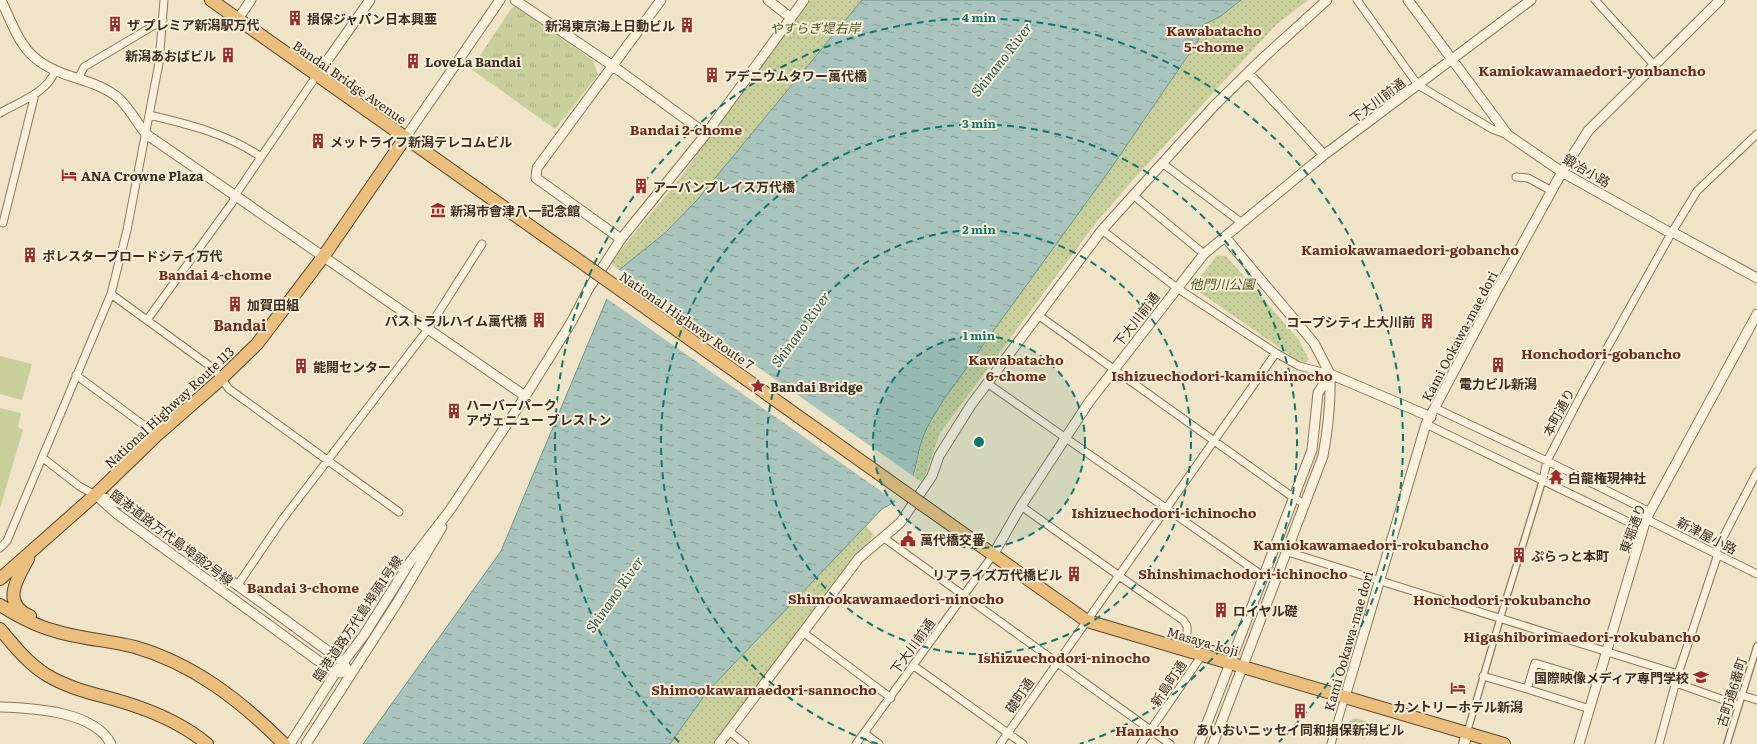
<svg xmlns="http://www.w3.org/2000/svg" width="1757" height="744" font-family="Literata,'Noto Sans JP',serif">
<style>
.grass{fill:url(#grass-tufts)}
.park{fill:url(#park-dots)}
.pitch{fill:#c9cf9b}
.water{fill:url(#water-ripples);stroke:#6f938a}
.pier{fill:#f0e4c8}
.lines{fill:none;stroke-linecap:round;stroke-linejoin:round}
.pedestrian-casing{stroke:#8d765c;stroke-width:8}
.minor-casing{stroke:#8d765c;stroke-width:9}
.tertiary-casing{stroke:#8d765c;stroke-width:11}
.secondary-casing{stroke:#6f573f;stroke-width:12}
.trunk-casing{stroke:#5b4430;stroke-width:14}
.pedestrian{stroke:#faf1dc;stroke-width:5.5}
.minor{stroke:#faf1dc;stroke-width:7}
.tertiary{stroke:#faf1dc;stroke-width:9}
.secondary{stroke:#faf1dc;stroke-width:10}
.trunk{stroke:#eabe7c;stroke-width:12}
.trunk-bridge-casing{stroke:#5b4430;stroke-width:14;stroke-linecap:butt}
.trunk-bridge{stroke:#eabe7c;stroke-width:12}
.ring{fill:none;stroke:#0f766e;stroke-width:2;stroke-dasharray:7 5}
.labels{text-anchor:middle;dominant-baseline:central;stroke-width:4;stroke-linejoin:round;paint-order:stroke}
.poi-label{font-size:13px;font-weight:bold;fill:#3d2e20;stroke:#f7eed8;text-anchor:start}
.park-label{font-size:13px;font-style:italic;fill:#4d5a26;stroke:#f7eed8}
.street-label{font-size:13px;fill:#3d2e20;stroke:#f7eed8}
.neighbourhood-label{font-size:14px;font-weight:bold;fill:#6b2e1e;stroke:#f7eed8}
.water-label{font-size:14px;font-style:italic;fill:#2f5d5a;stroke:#f7eed8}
.quarter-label{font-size:15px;font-weight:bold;fill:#6b2e1e;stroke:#f7eed8}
.centre{fill:#0f766e;stroke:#f7eed8;stroke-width:2}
.ring-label{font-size:12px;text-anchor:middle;font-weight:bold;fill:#0f766e;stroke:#f7eed8;stroke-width:4;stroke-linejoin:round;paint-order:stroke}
</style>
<defs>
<pattern id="grass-tufts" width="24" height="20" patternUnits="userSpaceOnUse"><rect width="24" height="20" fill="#c9cf9b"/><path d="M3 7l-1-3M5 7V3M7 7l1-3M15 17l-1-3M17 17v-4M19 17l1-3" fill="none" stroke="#aeb285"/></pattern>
<pattern id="park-dots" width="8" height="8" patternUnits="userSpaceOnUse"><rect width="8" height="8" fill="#c9cf9b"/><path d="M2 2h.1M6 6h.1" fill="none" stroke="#aeb285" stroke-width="1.8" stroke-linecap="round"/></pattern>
<pattern id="water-ripples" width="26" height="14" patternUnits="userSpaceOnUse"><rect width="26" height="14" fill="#a9c4bc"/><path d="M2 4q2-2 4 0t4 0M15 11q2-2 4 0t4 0" fill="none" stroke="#8ba098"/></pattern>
</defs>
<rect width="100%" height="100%" fill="#f0e4c8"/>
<path class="grass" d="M515,6L593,60L598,75L555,129L471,69L511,9Z"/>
<path class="park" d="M811,0H862L697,200L665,233L623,268L619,270L610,263L678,181L759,67Z
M1241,0H1308L1276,25L1131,182L1095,224L940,433L923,482L914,478L923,437L944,399L1171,81L1198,41L1203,25L1221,16Z
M1217,255L1226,256L1299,340L1309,360L1304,363L1290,355L1195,289V284Z
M866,526L874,535L825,596L713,744H670L707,692Z
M1355,718L1369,722L1365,739L1345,734L1349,721Z"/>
<path class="pitch" d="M0,356L32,364L22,400L0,394Z
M0,408L21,413L18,427L23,430L0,508Z"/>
<path class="water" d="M862,0H1241L1221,16L1203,25L1198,41L1107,174L944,399C937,411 928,424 923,437C912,469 919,491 882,509L707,692L670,744H363L501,551L619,270L665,233L697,200Z"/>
<path class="pier" d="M618,269L916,478L898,503L606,298Z"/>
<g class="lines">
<g class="pedestrian-casing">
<path id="pedestrian" d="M1467,733L1500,619L1543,479
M1727,744L1757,646"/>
</g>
<g class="minor-casing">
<path id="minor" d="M1357,0L1418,85L1492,129L1508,135
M1595,0L1654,65
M78,79L84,67L163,20
M0,113C19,102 47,93 55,71
M149,115C188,124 228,134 261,157
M1162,163L1242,223
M1516,177L1528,178L1552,191
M1133,195L1204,254
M3,223L35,94
M1102,230L1177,288L1276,353L1299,366L1330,374
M111,294L214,369L229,389L399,512
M1038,315L1294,498L1305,504
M147,320L232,203L238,191L317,75
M76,375L157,435
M987,383L1263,576
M1435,408L1547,461L1650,512
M1426,424L1643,529
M43,458L79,486L95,495
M1543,479L1547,461L1582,393L1672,232L1697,191L1757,134
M1021,506L1139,590L1183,620L1187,626V651
M1646,519L1757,574
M884,538L1170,744
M0,548L7,541L111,294L127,230L159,63L164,0
M1288,552L1678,674
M1715,553L1757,472
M237,586L282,520L428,329L482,244
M804,633L891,698
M914,666L1023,744
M1483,676L1527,689L1535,663L1598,682
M1676,683L1738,705
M1527,689L1590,709
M1741,695L1757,700
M729,731L745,744
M864,733L879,744
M856,744L993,555
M1000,744L1276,353
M1141,744L1202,655
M1331,744L1345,697
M1659,744L1678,674L1718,554"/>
</g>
<g class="tertiary-casing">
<path id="tertiary" d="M1,0C20,41 24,61 70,76C86,81 103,86 116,96C128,105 136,122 146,134L525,396
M515,0L613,66L706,134
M768,0L791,18
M1408,0L1508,135L1562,172L1667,231L1676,234L1757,278
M238,19L251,0
M1248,73L1324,155
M317,75L370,0
M405,138L500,0
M1225,237L1314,343L1330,374L1431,417
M621,239L536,178L537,168L661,0
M95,495L126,505L134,510L343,662L350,675
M99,498L117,514L317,660L336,672L341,673
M993,555L1021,506L1089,402L1204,254L1324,155L1531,0
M1345,697L1426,424L1496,292L1562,172L1588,131L1720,0
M0,707C33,708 94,711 111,744
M290,744L336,672L364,635L410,562L450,510L519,406L572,321L589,288L621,239L706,134L804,0
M306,744L397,603L442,527
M719,744L859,558L900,523L932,476L939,456L971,405L1102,230L1214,106L1263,58L1327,0
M1199,744L1312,450L1318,393L1330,374
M1213,744L1323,456C1328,429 1331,402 1330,374
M1579,744L1646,519L1757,314"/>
</g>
<g class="secondary-casing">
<path id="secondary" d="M1464,744L1467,733"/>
</g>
<g class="trunk-casing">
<path id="trunk" d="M211,0L591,269
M923,505L1087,621L1504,744
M28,559C18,577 0,604 30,616
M0,579L95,495L157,435L221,379L257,344L323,257L405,138
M0,605C16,615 33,625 52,630C79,639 108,640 135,647C194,664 241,701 284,744
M0,629C14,646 27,662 45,674C69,689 96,694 123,702C153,711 183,724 207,744"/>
</g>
<use href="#pedestrian" class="pedestrian"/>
<use href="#minor" class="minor"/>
<use href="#tertiary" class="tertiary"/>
<use href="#secondary" class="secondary"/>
<use href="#trunk" class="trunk"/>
<g class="trunk-bridge-casing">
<path id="trunk-bridge" d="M591,269L923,505"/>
</g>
<use href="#trunk-bridge" class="trunk-bridge"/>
</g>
<circle cx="979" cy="442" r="106" fill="#0f766e" fill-opacity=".12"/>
<g class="ring">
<circle cx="979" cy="442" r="106"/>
<circle cx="979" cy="442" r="212"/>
<path d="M878 744A318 318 0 1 1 1080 744"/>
<path d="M679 742A424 424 0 1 1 1279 742"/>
</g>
<defs>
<g id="building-bare" transform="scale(1.2)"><path d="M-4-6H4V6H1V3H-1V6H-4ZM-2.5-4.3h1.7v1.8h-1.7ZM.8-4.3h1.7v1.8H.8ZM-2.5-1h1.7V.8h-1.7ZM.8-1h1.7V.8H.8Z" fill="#9e2a2b" stroke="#f7eed8" stroke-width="2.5" paint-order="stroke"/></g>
<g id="hotel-bare" transform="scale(1.2)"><path d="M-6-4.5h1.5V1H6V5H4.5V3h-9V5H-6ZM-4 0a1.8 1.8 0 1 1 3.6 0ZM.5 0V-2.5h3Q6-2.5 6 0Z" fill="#9e2a2b" stroke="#f7eed8" stroke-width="2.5" paint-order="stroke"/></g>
<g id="museum-bare" transform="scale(1.2)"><path d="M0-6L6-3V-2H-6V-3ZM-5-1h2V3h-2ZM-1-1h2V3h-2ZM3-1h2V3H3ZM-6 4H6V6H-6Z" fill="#9e2a2b" stroke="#f7eed8" stroke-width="2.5" paint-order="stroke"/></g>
<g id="sight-bare" transform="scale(1.2)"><path d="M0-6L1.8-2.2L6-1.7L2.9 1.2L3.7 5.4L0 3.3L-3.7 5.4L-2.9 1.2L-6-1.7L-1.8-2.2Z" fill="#9e2a2b" stroke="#f7eed8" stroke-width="2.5" paint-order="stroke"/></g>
<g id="temple-bare" transform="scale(1.2)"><path d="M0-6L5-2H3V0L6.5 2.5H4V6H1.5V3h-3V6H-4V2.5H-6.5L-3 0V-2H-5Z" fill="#9e2a2b" stroke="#f7eed8" stroke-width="2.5" paint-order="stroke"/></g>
<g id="civic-bare" transform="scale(1.2)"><path d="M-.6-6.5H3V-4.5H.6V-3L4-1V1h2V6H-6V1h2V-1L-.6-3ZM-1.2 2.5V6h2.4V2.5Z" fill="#9e2a2b" stroke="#f7eed8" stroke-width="2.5" paint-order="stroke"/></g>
<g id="university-bare" transform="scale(1.2)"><path d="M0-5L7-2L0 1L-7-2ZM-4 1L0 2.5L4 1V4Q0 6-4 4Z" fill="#9e2a2b" stroke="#f7eed8" stroke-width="2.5" paint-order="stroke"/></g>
</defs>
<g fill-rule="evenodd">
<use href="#building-bare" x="295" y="18"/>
<use href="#building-bare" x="115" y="24"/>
<use href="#building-bare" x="687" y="25"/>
<use href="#building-bare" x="228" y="55"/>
<use href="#building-bare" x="413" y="61"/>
<use href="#building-bare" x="712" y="75"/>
<use href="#building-bare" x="318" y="141"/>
<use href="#hotel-bare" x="69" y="175"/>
<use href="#building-bare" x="641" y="186"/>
<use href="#museum-bare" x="438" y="210"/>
<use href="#building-bare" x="30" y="255"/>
<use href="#building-bare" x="235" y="304"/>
<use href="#building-bare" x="539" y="320"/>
<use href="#building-bare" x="1427" y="321"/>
<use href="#building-bare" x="1498" y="365"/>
<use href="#building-bare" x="301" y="366"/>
<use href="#sight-bare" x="758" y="386"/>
<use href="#building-bare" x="454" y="411"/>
<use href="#temple-bare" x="1556" y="477"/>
<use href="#civic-bare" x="908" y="539"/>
<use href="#building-bare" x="1519" y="555"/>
<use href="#building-bare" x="1074" y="574"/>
<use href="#building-bare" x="1221" y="610"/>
<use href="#university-bare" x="1701" y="677"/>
<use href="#hotel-bare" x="1458" y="688"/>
<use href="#building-bare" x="1300" y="711"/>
</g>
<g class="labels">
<g class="poi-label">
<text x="307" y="18">損保ジャパン日本興亜</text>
<text x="127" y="24">ザ プレミア新潟駅万代</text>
<text x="675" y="25" text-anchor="end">新潟東京海上日動ビル</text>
<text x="216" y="55" text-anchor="end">新潟あおばビル</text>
<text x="425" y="61">LoveLa Bandai</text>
<text x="724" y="75">アデニウムタワー萬代橋</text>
<text x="330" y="141">メットライフ新潟テレコムビル</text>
<text x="81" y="175">ANA Crowne Plaza</text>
<text x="653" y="186">アーバンプレイス万代橋</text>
<text x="450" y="210">新潟市會津八一記念館</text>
<text x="42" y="255">ポレスターブロードシティ万代</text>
<text x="247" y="304">加賀田組</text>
<text x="527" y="320" text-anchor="end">パストラルハイム萬代橋</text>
<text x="1415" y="321" text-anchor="end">コープシティ上大川前</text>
<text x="313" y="366">能開センター</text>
<text x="1498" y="383" text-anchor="middle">電力ビル新潟</text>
<text x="770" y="386">Bandai Bridge</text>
<text x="466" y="404">ハーバーパーク<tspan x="466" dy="15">アヴェニュー ブレストン</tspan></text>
<text x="1568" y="477">白龍権現神社</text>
<text x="920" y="539">萬代橋交番</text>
<text x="1531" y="555">ぷらっと本町</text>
<text x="1062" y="574" text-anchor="end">リアライズ万代橋ビル</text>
<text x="1233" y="610">ロイヤル礎</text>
<text x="1689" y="677" text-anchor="end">国際映像メディア専門学校</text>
<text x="1458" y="706" text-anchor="middle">カントリーホテル新潟</text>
<text x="1300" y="729" text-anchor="middle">あいおいニッセイ同和損保新潟ビル</text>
</g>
<g class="park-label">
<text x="815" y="27">やすらぎ堤右岸</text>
<text x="1222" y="283">他門川公園</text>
</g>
<g class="street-label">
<text transform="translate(350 82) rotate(35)">Bandai Bridge Avenue</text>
<text transform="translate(1377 100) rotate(-37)">下大川前通</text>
<text transform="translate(1587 170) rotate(30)">鍛冶小路</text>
<text transform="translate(1136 319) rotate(-52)">下大川前通</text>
<text transform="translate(687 320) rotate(35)">National Highway Route 7</text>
<text transform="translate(1459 336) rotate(-62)">Kami Ookawa-mae dori</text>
<text transform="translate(169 407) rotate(-43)">National Highway Route 113</text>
<text transform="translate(1558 412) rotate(-62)">本町通り</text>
<text transform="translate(1632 528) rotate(-70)">東堀通り</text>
<text transform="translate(1707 535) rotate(27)">新津屋小路</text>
<text transform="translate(172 537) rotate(37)">臨港道路万代島埠頭2号線</text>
<text transform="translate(357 618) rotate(-56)">臨港道路万代島埠頭1号線</text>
<text transform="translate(1203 641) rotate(16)">Masaya-koji</text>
<text transform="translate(1348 641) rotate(-74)">Kami Ookawa-mae dori</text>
<text transform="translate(912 646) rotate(-54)">下大川前通</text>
<text transform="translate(1168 683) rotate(-56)">新島町通</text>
<text transform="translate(1731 692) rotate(-73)">古町通6番町</text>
<text transform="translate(1019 695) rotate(-56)">礎町通</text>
</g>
<g class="neighbourhood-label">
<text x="1214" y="30">Kawabatacho<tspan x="1214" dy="16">5-chome</tspan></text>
<text x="1592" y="70">Kamiokawamaedori-yonbancho</text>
<text x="686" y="129">Bandai 2-chome</text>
<text x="1410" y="249">Kamiokawamaedori-gobancho</text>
<text x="215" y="274">Bandai 4-chome</text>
<text x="1601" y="353">Honchodori-gobancho</text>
<text x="1016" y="359">Kawabatacho<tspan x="1016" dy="16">6-chome</tspan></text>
<text x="1222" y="375">Ishizuechodori-kamiichinocho</text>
<text x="1164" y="512">Ishizuechodori-ichinocho</text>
<text x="1371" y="544">Kamiokawamaedori-rokubancho</text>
<text x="1243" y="573">Shinshimachodori-ichinocho</text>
<text x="303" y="587">Bandai 3-chome</text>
<text x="896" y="598">Shimookawamaedori-ninocho</text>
<text x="1502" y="599">Honchodori-rokubancho</text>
<text x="1582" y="636">Higashiborimaedori-rokubancho</text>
<text x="1064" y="657">Ishizuechodori-ninocho</text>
<text x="764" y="689">Shimookawamaedori-sannocho</text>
<text x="1147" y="730">Hanacho</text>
</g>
<g class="water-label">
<text transform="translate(1001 59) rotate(-52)">Shinano River</text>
<text transform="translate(800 329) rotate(-54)">Shinano River</text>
<text transform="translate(614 594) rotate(-55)">Shinano River</text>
</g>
<g class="quarter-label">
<text x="240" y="324">Bandai</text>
</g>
</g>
<circle cx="979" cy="442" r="6" class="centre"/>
<g class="ring-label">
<text x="979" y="22">4 min</text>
<text x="979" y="128">3 min</text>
<text x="979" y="234">2 min</text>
<text x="979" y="340">1 min</text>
</g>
</svg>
